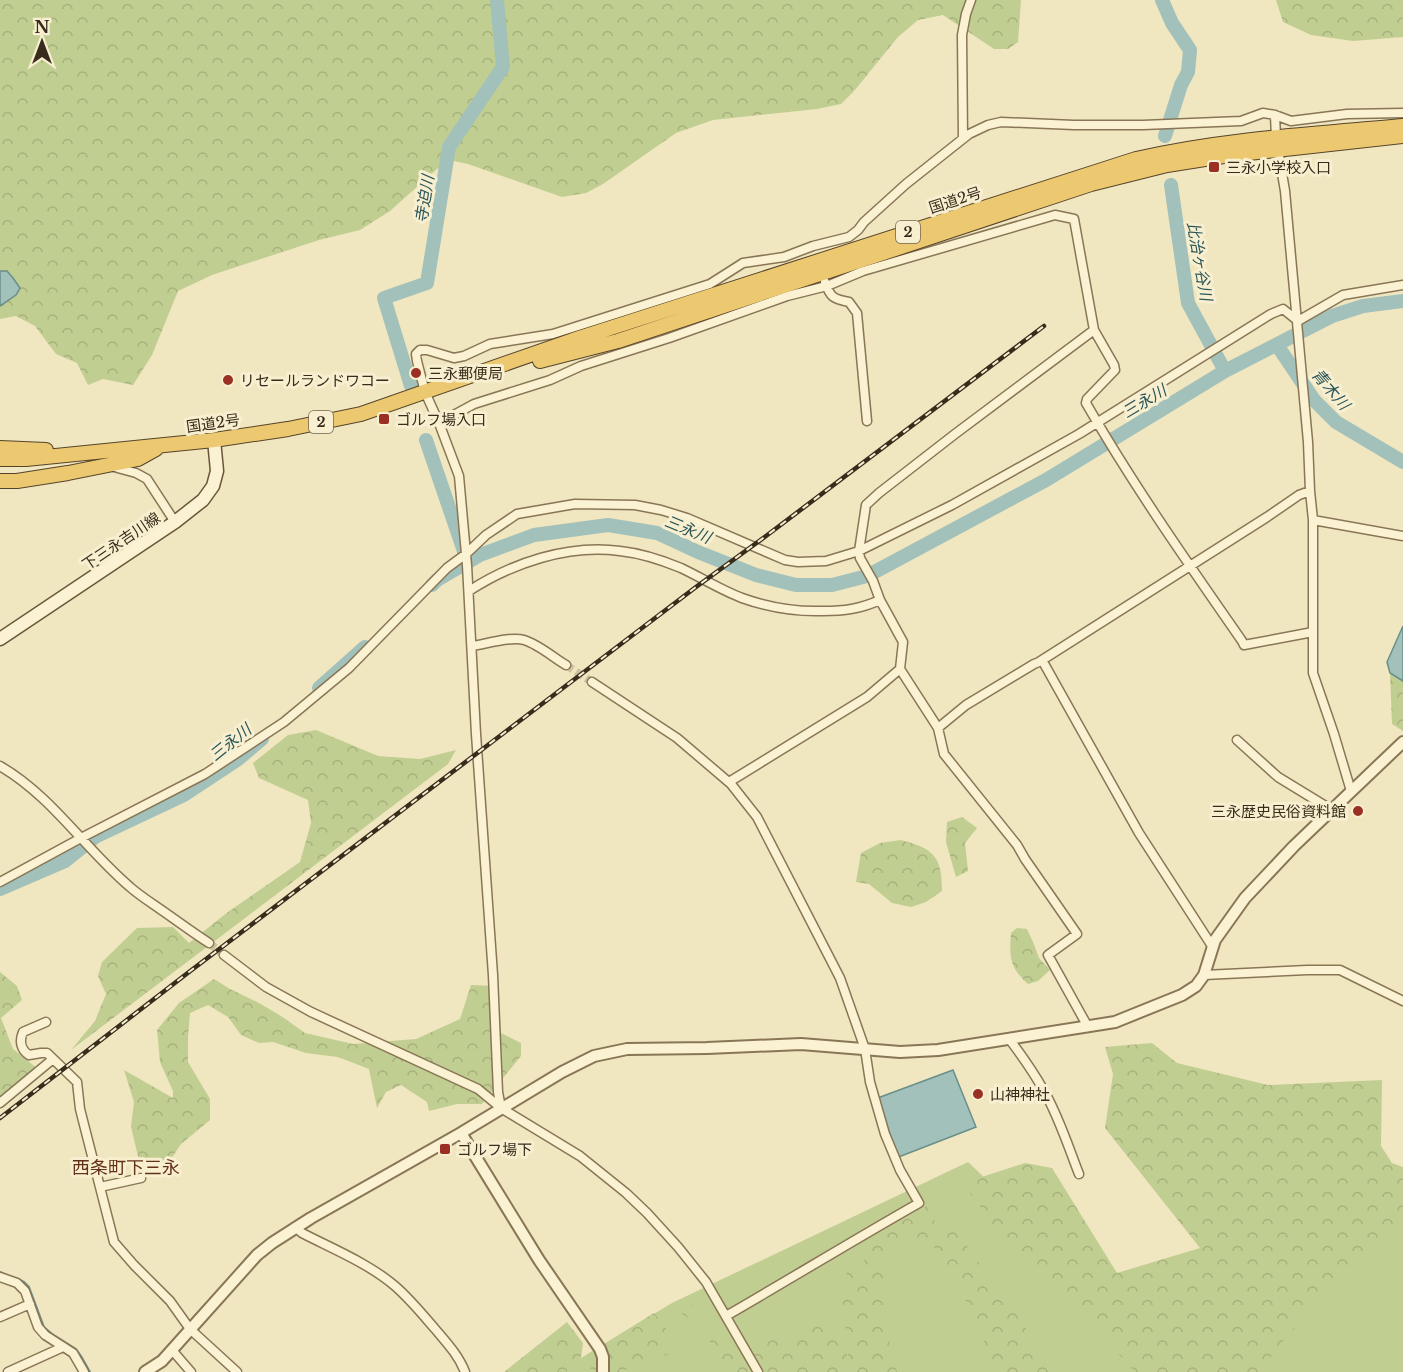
<svg xmlns="http://www.w3.org/2000/svg" width="1403" height="1372" font-family="'Libre Baskerville','Noto Sans JP',serif">
<style>
.grass{fill:#c1ce92}
.forest{fill:url(#forest-crowns)}
.water{fill:#a2c1bb;stroke:#698f8a;stroke-width:1.5}
.lines{fill:none;stroke-linecap:round;stroke-linejoin:round}
.stream{stroke:#698f8a;stroke-width:2}
.river{stroke:#a2c1bb;stroke-width:14}
.minor-tunnel{stroke:#cbc19e;stroke-width:8;stroke-dasharray:8 4;stroke-linecap:butt}
.minor-casing{stroke:#897656;stroke-width:11}
.tertiary-casing{stroke:#897656;stroke-width:14}
.secondary-casing{stroke:#6a573a;stroke-width:15}
.trunk-casing{stroke:#56442b;stroke-width:16}
.minor{stroke:#faf2d2;stroke-width:8}
.tertiary{stroke:#faf2d2;stroke-width:10}
.secondary{stroke:#faf2d2;stroke-width:12}
.trunk{stroke:#ecc870;stroke-width:14}
.rail-casing{stroke:#382c1c;stroke-width:4.5}
.rail{stroke:#f7efcf;stroke-width:2;stroke-dasharray:7;stroke-linecap:butt}
.poi-dot{fill:#9a2f24;stroke:#f7efcf;stroke-width:2}
.labels{text-anchor:middle;dominant-baseline:central;stroke-width:6;stroke-linejoin:round;paint-order:stroke}
.shield{fill:#f7efcf;stroke:#716652;stroke-width:1.5}
.shield-label{font-size:14px;font-weight:bold;fill:#382c1c}
.poi-label{font-size:15px;fill:#382c1c;stroke:#f7efcf;text-anchor:start}
.street-label{font-size:15px;fill:#382c1c;stroke:#f7efcf}
.water-label{font-size:16px;font-style:italic;fill:#2a5658;stroke:#f7efcf}
.quarter-label{font-size:18px;fill:#663119;stroke:#f7efcf}
</style>
<defs>
<pattern id="forest-crowns" width="20" height="18" patternUnits="userSpaceOnUse" patternTransform="scale(1.5)"><rect width="20" height="18" fill="#c1ce92"/><path d="M2 6a3 3 0 1 1 6 0M12 15a3 3 0 1 1 6 0" fill="none" stroke="#a7b17d"/></pattern>
</defs>
<rect width="100%" height="100%" fill="#f0e6bf"/>
<path class="grass" d="M968,1162L1190,1372H558L672,1303Z
M1403,1189V1372H1208Z"/>
<path class="forest" d="M0,0H1021L1018,42L1008,49H994L943,15L918,20L898,37L854,91L841,104L817,109L713,120L676,133L603,184L586,193L562,197L468,164L454,161L437,169L390,211L360,230L319,240L212,275L178,291L152,355L133,385L103,379L88,385L77,363L56,354L35,326L16,316L0,319Z
M1276,0H1403V37L1353,41L1311,35L1283,22Z
M1390,673L1403,681V731L1392,724Z
M316,730L378,756L420,759L456,750L448,764L71,1050L95,1021L106,994L98,976L102,962L137,928L173,927L189,943L228,912L300,862L311,823L308,800L259,778L253,763L288,735Z
M962,817L977,828L965,843L968,871L956,877L946,842L947,822Z
M901,840C934,849 942,856 942,891L926,902L911,907L892,903L869,884L856,882L861,853L880,843Z
M1017,928L1027,929L1033,942L1039,958L1050,970L1038,981L1028,984C1010,968 1009,957 1011,933Z
M0,972L17,986L22,1000L1,1018L13,1049L38,1069L0,1099Z
M214,979L230,989L259,1003L281,1016L305,1033L353,1044L416,1039L460,1019L471,985L494,986L501,1033L521,1043V1056L482,1104H457L429,1111L427,1102L401,1085L386,1092L377,1108L369,1069L338,1057L306,1053L273,1042L259,1043L241,1035L228,1017L208,1005L190,1013L188,1037V1062L210,1099V1120L181,1144L167,1165L139,1160L131,1127L134,1102L124,1070L173,1098V1091L160,1062L157,1030L179,1003Z
M1152,1043L1177,1063L1268,1085L1382,1080L1381,1146L1392,1163L1403,1167V1220L1329,1291L1281,1343L1260,1372H1135L1042,1270L996,1229L963,1183L1025,1163L1052,1168L1117,1273L1200,1248L1105,1128L1113,1074L1105,1047Z
M936,1201L941,1206C934,1221 929,1230 934,1246L952,1225L1057,1372H995L974,1315L934,1247L918,1239L893,1244L882,1261L890,1348L897,1372H731L726,1368L701,1327L678,1311L686,1300L700,1309L738,1355L754,1342L790,1335L825,1318L837,1340L848,1356V1340L842,1309L847,1270L862,1264L872,1247L901,1219Z
M654,1313L667,1330L669,1354L620,1372H593L583,1357Z
M567,1322L583,1343L581,1358L566,1372H504Z"/>
<path class="water" d="M0,271H7L13,278L20,288L16,295L0,306Z
M1403,626V681L1390,673L1387,662Z
M953,1070L976,1127L896,1158L875,1099Z"/>
<g class="lines">
<path class="stream" d="M0,1272L6,1275
M20,1280L24,1282L29,1287L44,1327L52,1334L76,1349L81,1356L90,1372"/>
<path class="river" d="M1162,0L1172,23L1190,50L1188,72L1181,85L1165,136
M1171,185L1188,303L1225,371
M1277,345L1314,400L1336,422L1403,462
M411,386L384,298L427,283L449,147L503,67L497,0
M426,440L466,557
M432,585L437,580L480,555L534,535L608,525L657,533L698,552L756,575L796,585H832L867,576L1046,480L1225,371L1332,316L1363,306L1403,301
M319,688L365,647
M0,889L65,861L95,837L184,795L237,760L262,739"/>
<path class="minor-tunnel" d="M566,665L592,682
M209,943L224,955"/>
<g class="minor-casing">
<path id="minor" d="M1275,115L1291,121L1347,114L1403,113
M963,139L962,35L966,14L971,0
M825,282C830,297 833,299 849,302L857,313L867,421
M1298,321L1343,295L1403,285
M439,423L474,404L550,380L581,366L669,338L787,296L827,286L863,271L1055,215L1074,219L1094,330L1114,365L1115,370L1087,399L1086,403C1133,485 1188,563 1242,641L1244,645L1313,632
M114,467L136,473L147,479L175,522
M1313,520L1403,536
M469,591C512,563 568,544 620,551C639,553 664,561 681,568C702,578 721,590 742,598C770,608 794,612 823,611C844,611 860,609 880,600
M472,646C486,644 511,636 524,640C538,644 554,658 566,665
M1042,660L1139,833L1212,946
M592,682L677,738L731,784L757,817L840,978L865,1049L870,1082L885,1134L900,1170L919,1203C854,1240 790,1279 726,1316
M938,728L966,705L1034,664L1039,662L1267,517L1299,495L1310,491
M1237,740L1278,777L1332,810
M0,766C52,796 85,849 130,887C139,895 150,902 160,909C176,920 192,932 209,943
M729,782L867,697L900,669
M0,882L81,838L205,774L284,722L349,668L447,568L466,554L486,535L517,514L575,504L635,505L661,510L687,518L785,560L798,562L826,561L859,551L952,505L1079,434L1271,314L1283,309L1298,321
M224,955L266,987L311,1012L478,1089L501,1108L580,1156L626,1193L647,1213L678,1247L706,1282L758,1372
M1204,975L1307,970H1340L1403,1001
M46,1022L23,1032C19,1041 21,1050 29,1055L41,1053H47L77,1082L80,1109L114,1242L134,1265L170,1301L190,1329L237,1372
M1088,1027L1048,955L1077,934L1025,859L1017,845L944,754L938,728L900,669L903,642L880,600L873,581L860,558L859,551L866,505L879,493L955,434L1094,330
M1010,1040C1022,1056 1034,1073 1044,1091C1059,1117 1068,1146 1079,1174
M0,1103L53,1059
M501,1108L498,1092L493,975L476,734L467,565L459,476L439,423L425,392L417,361L416,354L420,350H427L454,358L464,356L490,344L553,334L710,284L743,263L784,257L813,246L849,237L858,230L864,222L906,184L969,134L988,125L1001,122L1074,125H1143L1241,121L1263,113L1275,115L1276,138L1285,191L1308,442L1310,491L1313,520V673L1334,734L1351,791
M100,1187L141,1178
M295,1227L302,1233C333,1249 368,1263 395,1286C410,1299 423,1315 436,1330C447,1343 459,1356 465,1372
M0,1277L17,1283L25,1291L38,1327L45,1335L73,1353L84,1372
M0,1317L30,1304
M172,1350L191,1372
M8,1372L63,1347"/>
</g>
<g class="tertiary-casing">
<path id="tertiary" d="M461,1133L539,1260L600,1349L603,1357V1372
M145,1372L162,1361L257,1255L272,1243L311,1218L461,1133L562,1072L594,1056L627,1049L707,1048L801,1044L900,1052L938,1050L1115,1022L1182,995L1196,986L1204,975L1215,940L1245,898L1294,846L1403,742"/>
</g>
<g class="secondary-casing">
<path id="secondary" d="M0,639L175,522L203,500L213,486L217,471L214,440"/>
</g>
<g class="trunk-casing">
<path id="trunk" d="M540,361L618,341L1091,184L1167,165L1230,155L1403,136
M0,448L46,450
M0,459H26L214,440L288,429L361,414L573,340L1136,159C1223,139 1314,134 1403,126
M0,481H17L68,473L138,459L156,449"/>
</g>
<use href="#minor" class="minor"/>
<use href="#tertiary" class="tertiary"/>
<use href="#secondary" class="secondary"/>
<use href="#trunk" class="trunk"/>
<g class="rail-casing">
<path id="rail" d="M0,1118L189,972L696,587L766,536L1044,326"/>
</g>
<use href="#rail" class="rail"/>
</g>
<g class="poi-dot">
<rect x="1208" y="161" width="12" height="12" rx="3"/>
<circle cx="416" cy="373" r="6"/>
<circle cx="228" cy="380" r="6"/>
<rect x="378" y="413" width="12" height="12" rx="3"/>
<circle cx="1358" cy="811" r="6"/>
<circle cx="978" cy="1094" r="6"/>
<rect x="439" y="1143" width="12" height="12" rx="3"/>
</g>
<g class="labels">
<g class="shield">
<rect x="896" y="221" width="24" height="22" rx="4.5"/>
<rect x="309" y="411" width="24" height="22" rx="4.5"/>
</g>
<g class="shield-label">
<text x="908" y="232">2</text>
<text x="321" y="422">2</text>
</g>
<g class="poi-label">
<text x="1226" y="167">三永小学校入口</text>
<text x="428" y="373">三永郵便局</text>
<text x="240" y="380">リセールランドワコー</text>
<text x="396" y="419">ゴルフ場入口</text>
<text x="1346" y="811" text-anchor="end">三永歴史民俗資料館</text>
<text x="990" y="1094">山神神社</text>
<text x="457" y="1149">ゴルフ場下</text>
</g>
<g class="street-label">
<text transform="translate(955 200) rotate(-18)">国道2号</text>
<text transform="translate(213 423) rotate(-8)">国道2号</text>
<text transform="translate(121 541) rotate(-34)">下三永吉川線</text>
</g>
<g class="water-label">
<text transform="translate(424 199) rotate(-81)">寺迫川</text>
<text transform="translate(1200 261) rotate(80)">比治ヶ谷川</text>
<text transform="translate(1331 389) rotate(49)">青木川</text>
<text transform="translate(1144 401) rotate(-31)">三永川</text>
<text transform="translate(688 529) rotate(22)">三永川</text>
<text transform="translate(230 742) rotate(-39)">三永川</text>
</g>
<g class="quarter-label">
<text x="126" y="1168">西条町下三永</text>
</g>
</g>
<g transform="translate(42 42)" stroke="#f7efcf" stroke-width="4.5" paint-order="stroke">
<path d="M0-4.5L10 22L0 15L-10 22Z" fill="#382c1c"/>
<text y="-9" font-size="16" font-weight="bold" text-anchor="middle" fill="#382c1c">N</text>
</g>
</svg>
